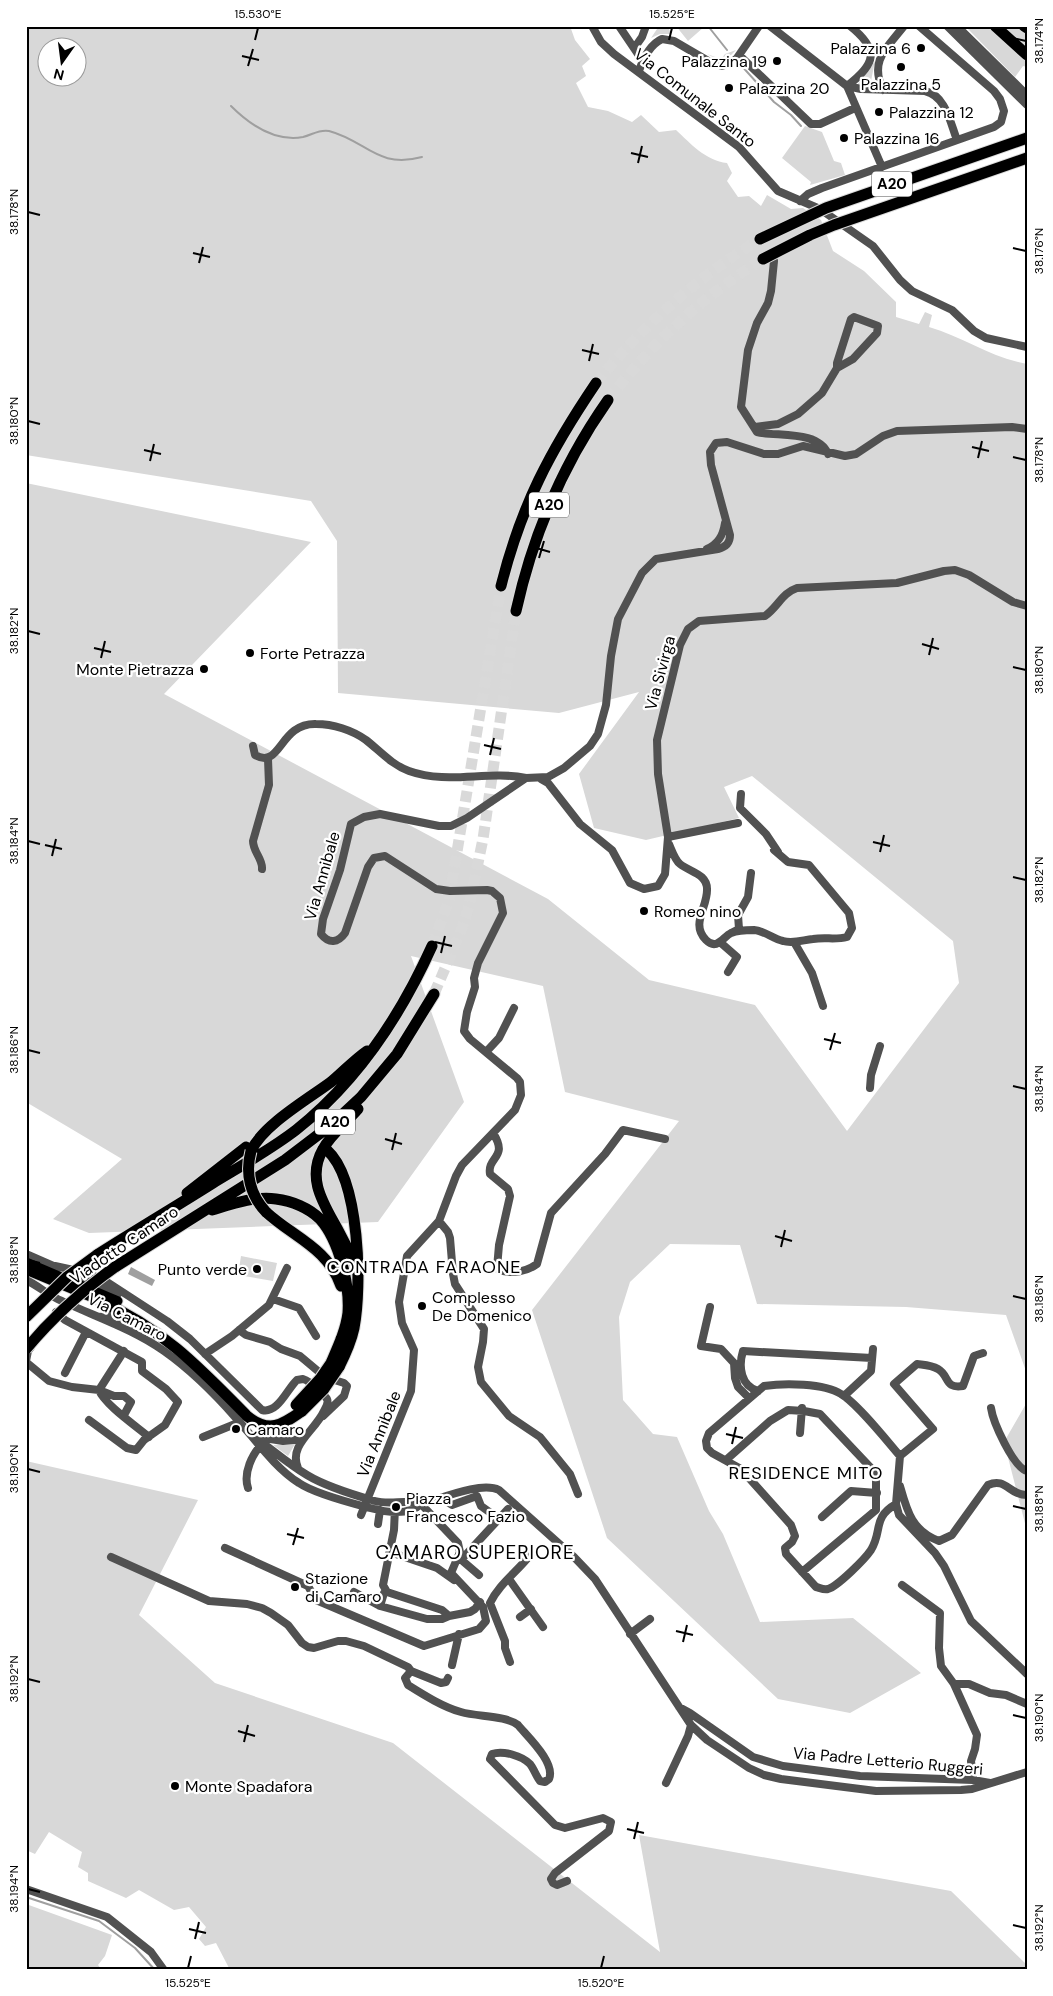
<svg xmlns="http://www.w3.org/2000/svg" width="1053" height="1996" font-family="'DM Sans',sans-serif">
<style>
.green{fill:#d8d8d8;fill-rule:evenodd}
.water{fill:#9f9f9f}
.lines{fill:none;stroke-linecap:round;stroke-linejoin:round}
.stream{stroke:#9f9f9f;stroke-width:2}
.highway-tunnel{stroke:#d9d9d9;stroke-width:11;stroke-dasharray:11 5.5;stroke-linecap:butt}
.major-casing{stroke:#dbdbdb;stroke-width:11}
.highway-casing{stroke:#dbdbdb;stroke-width:13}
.minor{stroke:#515151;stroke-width:8}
.major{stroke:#000;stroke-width:9}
.highway{stroke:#000;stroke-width:11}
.highway-bridge-casing{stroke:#dbdbdb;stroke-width:13;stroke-linecap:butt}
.highway-bridge{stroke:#000;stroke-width:11}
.ticks{fill:none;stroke:#000;stroke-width:2}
.poi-dot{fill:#000;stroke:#fff;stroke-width:2}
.labels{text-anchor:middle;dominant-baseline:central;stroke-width:4.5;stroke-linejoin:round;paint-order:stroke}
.shield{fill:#fff;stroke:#4c4c4c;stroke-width:1}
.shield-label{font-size:15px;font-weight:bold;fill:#000}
.poi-label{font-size:16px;fill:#000;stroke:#fff;text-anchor:start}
.street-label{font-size:16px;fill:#000;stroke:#fff}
.neighbourhood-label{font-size:18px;letter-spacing:1px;fill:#000;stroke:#fff}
.quarter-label{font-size:19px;letter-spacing:1px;fill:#000;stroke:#fff}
.neatline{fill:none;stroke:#000;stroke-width:2}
.ticks-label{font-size:12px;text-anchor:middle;fill:#000}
</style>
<rect width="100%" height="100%" fill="#fff"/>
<path class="green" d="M26,26H570L575,40L590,59L582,66L586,76L576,83L588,107L608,111L632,122L641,115L659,132L676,130C690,143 706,161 727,163L732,173L727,181L738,197L749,196L761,206L767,195L791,209L803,208L821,220L833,251L864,271L896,302V317L919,324L925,312L932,315L929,327C963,337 992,358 1027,364V1374L1006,1315L906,1307L757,1304L740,1245L670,1244L630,1282L619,1317L623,1400L653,1434L677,1437L709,1511L723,1534L760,1622L853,1618L921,1673L850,1713L778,1699L607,1538L532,1310L679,1121L565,1092L543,986L411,956L464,1102L378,1222L89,1233L53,1219L122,1159L26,1102V483L311,542L164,694L548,899L649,980L755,1005L847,1131L959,983L953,941L752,776L724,787L739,818L646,840L594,828L579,774L639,692L559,713L338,693L337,541L311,501L26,455ZM48,48H78V78H48Z
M659,26H668L671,34H660L651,38Z
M676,26H704V27L688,41Z
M965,26H1027V67L1023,66L1015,77Z
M736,50L725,61L718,60L707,54L721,59L725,54Z
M875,61L870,86L857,85Z
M805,126L822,132L834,161L841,163L845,175L810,185L811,182L782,158Z
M241,1256L277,1263L273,1281L238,1275Z
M1027,1402V1531L1004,1442Z
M295,1444L288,1456L273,1445Z
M26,1461L198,1500L139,1615L215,1683L393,1743L660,1952L639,1835L951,1891L1027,1965V1970H228L229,1968L216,1943L205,1946L199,1939L206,1927L189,1907L174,1910L139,1890L126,1898L88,1881V1873L78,1867L82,1852L49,1832L35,1854L26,1850Z
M26,1904L112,1935L105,1956L98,1965L102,1970H26Z"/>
<path class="water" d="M131,1267L155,1280L152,1286L128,1274Z"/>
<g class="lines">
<path class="stream" d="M708,26L727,50
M740,64L774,102L791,115L801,126
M231,106C250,125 275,142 303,137C312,135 319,129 329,131C367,141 377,169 422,157
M26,1897L99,1921L135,1948L155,1970"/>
<path class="highway-tunnel" d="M596,383C643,325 697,278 760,239
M608,400C652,343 702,297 763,259
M432,946L449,900L501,586
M434,994L461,931L469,906L483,839L516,611
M256,1141C285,1129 301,1135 327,1150"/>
<g class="major-casing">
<path id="major" d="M26,1262L118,1301
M26,1270L98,1300"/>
</g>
<g class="highway-casing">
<path id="highway" d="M995,26L1027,55
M1024,26L1027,28
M501,586C521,506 550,451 596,383
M516,611C533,534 563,464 608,400
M327,1150C360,1180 362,1286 354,1328C351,1342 345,1355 339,1367
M251,1151C263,1125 308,1099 331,1082C343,1072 354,1060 367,1051
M187,1193L246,1147
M212,1210C232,1204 254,1196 276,1199C292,1201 309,1208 320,1219C339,1240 350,1285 348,1313C346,1330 338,1347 331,1363
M266,1212C293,1237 328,1248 341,1286
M97,1255C136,1230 175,1207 213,1183C241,1166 270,1150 296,1130C358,1081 400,1017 432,946
M115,1267L285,1160L331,1125L361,1097L397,1054L434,994
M357,1268C351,1255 345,1243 338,1230C324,1204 306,1179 323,1149C331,1134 347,1122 358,1109
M98,1300C162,1328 199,1367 247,1416C269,1434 282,1425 302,1411"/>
</g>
<path class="minor" d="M592,26L601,42L614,54L739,147L778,191L820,209L873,246L900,280L912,291L952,310L974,331L986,338L1027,347
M619,26L642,60
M770,26L847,86L882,167
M947,26L1027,105
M957,26L1027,95
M635,47L642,37L646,26
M739,55L811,124H820L855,108
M639,71C643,59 649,45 662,39L674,41L710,62L722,66L731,63L737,58L759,26
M847,86L861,89L925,91C946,96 950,122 957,140
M847,86C876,64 880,50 850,26
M883,90C869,60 887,48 904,26
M800,201L808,194L822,188L994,127L1001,122L1004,111L1000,99L994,91L919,26
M774,261L771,291L768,303L757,323L748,350L741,407L757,432C777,437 818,430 828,454
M755,427L778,424L798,414L822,393L837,368L853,359L877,333L878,326L854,317L851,319L837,363V368
M707,549C718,544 723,536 725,523
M253,746L255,755C281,770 279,723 316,724C333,724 352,730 366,740C380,751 392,765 409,771C448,785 487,770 526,778
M541,779L548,783L580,824L612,850L630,883L644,889L658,886L665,874L668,837L658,774L657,740L680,645L688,629L699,621L765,616C778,607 782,593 797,588L897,583L944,571L955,570L969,575L1013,602L1027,606
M741,794L740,808L766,834L778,852
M668,837L738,823
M669,844C672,851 675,860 680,864C690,872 707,874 707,889C708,907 690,924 706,940C717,951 723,937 731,933C738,930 748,930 754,930C765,931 773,939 783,941C793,944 803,940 813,939C825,937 836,940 847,937L852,928L849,913L809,865L788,862L774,850
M262,869C263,859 253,852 253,841L269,785L268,759
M733,932L739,929L738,915L748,897L751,873
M794,942L812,973L823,1006
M721,943L737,957L728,972
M486,1052L499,1038L514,1008
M870,1088L871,1075L880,1046
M493,1133C509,1158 487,1156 490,1174L508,1189L510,1196L499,1245L497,1268L499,1270C512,1274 526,1272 537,1264L551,1213L605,1154L623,1130L665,1139
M439,1221L448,1232L450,1238L453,1274L455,1284L484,1329L483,1342L478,1367L481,1382L509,1416L540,1437L570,1474L578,1494
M26,1254L58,1268
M55,1266L87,1273L104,1280L167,1321L190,1339L262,1410C278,1414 287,1389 297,1380L303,1379C310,1381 314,1386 319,1391C321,1393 325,1396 327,1399C329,1403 326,1407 324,1411C315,1431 288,1445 298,1468
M68,1273L118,1294
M26,1280C39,1286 49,1296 62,1301C96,1317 133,1329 164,1351C191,1370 214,1393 236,1418C255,1439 275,1468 299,1483C315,1494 351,1503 370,1508C385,1512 409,1516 421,1504C440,1499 481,1481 499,1490L574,1557L595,1579L691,1725L707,1740L749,1768L764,1775L781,1779L876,1791L961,1790L972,1789L1027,1772
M273,1299L299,1308L316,1336
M710,1307L701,1346L721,1349L734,1363L735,1378L738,1387L749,1398
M119,1308L121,1320L132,1328
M56,1312L65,1320L142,1362V1371L166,1389L178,1402L165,1425L144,1440L136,1450L127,1448L89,1420
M99,1317L125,1313
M239,1330L246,1335L270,1342L281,1349L300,1356L325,1377L344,1383L347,1386L344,1396L323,1416
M124,1351L99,1390C104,1404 136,1426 149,1437
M205,1354L232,1336L269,1305L287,1268
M26,1361L28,1351L31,1347
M26,1362L49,1381L72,1387L99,1390L114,1396H124L131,1402L124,1415
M65,1373L86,1332
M758,1391C741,1386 738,1367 743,1351L872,1358
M844,1396L871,1371L873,1349
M991,1408C993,1422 1013,1467 1027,1471
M800,1433L802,1408
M203,1437L240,1422
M258,1437L283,1441L303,1439
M900,1456L933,1429L894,1384L917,1364C924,1365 931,1365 938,1369C950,1376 944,1389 963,1386L974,1356L983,1353
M726,1460L770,1421L788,1410L804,1411L820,1414L871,1468L876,1477V1510L802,1572
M900,1486C907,1511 912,1531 939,1541L952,1535L988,1485C1006,1477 1009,1495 1027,1495
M248,1488C243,1473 252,1454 263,1443
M441,1498L452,1505L477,1496L481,1506L499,1519
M896,1504C872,1518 883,1530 871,1550C865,1559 838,1586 828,1589C824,1590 820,1588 816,1587L786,1554L785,1548L792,1542L795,1536L791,1525L741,1469L712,1453L707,1448L706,1441L709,1433L764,1386C784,1383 824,1383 841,1394C857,1403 887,1441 900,1456L896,1504L899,1515L935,1553L944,1566L971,1621L1027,1674
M361,1515L411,1391L414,1350L402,1323L399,1302L407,1256L439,1221L456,1176L462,1165L515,1110L521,1095L520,1082L517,1078L470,1039L464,1031L467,1012L475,987L474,978L478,963L503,913L500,898L492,891L487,890L450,891L436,889L385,856L374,858L368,867L345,933C338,943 329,944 321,934L323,919L340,870L351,824L364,817L380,814L439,826H451L467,818L526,778L548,777L564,768L590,746L598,734L606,705L611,656L618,619L642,573L656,559L718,549C726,547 730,543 730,535L711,465L710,452L716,443L727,442L764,454H778L803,446L845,456L856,454L883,436L897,431L1012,427L1027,429
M822,1517L851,1491L877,1493
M378,1524L380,1510
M225,1548L308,1586L316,1600L424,1646L479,1629L486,1621L483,1607L451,1573L460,1552L458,1543L421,1504C407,1499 390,1505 375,1501C354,1495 325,1486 307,1475C290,1465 275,1452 260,1441
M390,1552L437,1568L454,1580
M111,1557L209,1601L247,1604L262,1608L271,1613L288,1625L302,1643L308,1647L314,1648L338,1641H346L364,1646L408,1667L411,1671
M458,1557L479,1575
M461,1560L508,1509
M509,1579L543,1627
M902,1585L940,1613L939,1648L941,1666L954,1684L977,1735L975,1749L971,1761L973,1780
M354,1592L380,1606L427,1619H442L449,1616L470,1612L475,1609L480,1602
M387,1592L383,1585L394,1530L395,1508
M380,1606L384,1593L387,1592L442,1610L449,1616
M520,1617L531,1609
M630,1634L650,1619
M510,1662L505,1648V1641L490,1603C499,1584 518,1571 531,1554
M452,1665L459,1634
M448,1678L446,1682L441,1683L411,1671L405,1678L408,1685C424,1695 443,1707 461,1712C478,1717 505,1715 518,1725C528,1737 556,1763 549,1779L545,1782L540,1781C536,1776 534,1769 530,1764C522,1756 503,1750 492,1754L490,1759L555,1825L565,1828L603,1818L611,1822L609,1831L555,1873L551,1879L553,1883L557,1885L567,1881
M954,1684H969L990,1693L1006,1695L1027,1704
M679,1707L690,1713L753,1757L783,1766L860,1776L973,1780L990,1783
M666,1783L688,1736L691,1725
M26,1889L107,1917L151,1952L164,1970"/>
<use href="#major" class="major"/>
<use href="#highway" class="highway"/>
<g class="highway-bridge-casing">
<path id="highway-bridge" d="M760,239L826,208L1027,138
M763,259L810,235L834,225L1027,158
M251,1151C245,1173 250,1195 266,1212
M26,1317L67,1277L97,1255
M26,1349C52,1318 81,1291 115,1267
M296,1405L320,1379L331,1363
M302,1411L324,1389L339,1367"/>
</g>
<use href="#highway-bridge" class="highway-bridge"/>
</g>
<path class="ticks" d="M1013,38L1026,41M255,40L258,28M669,40L672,28M242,56L259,60M248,66L253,49M631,153L648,157M638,163L642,146M28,212L40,215M1013,248L1026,251M193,253L210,257M199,263L203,247M582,350L599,354M589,361L593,344M28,421L40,424M972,447L989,451M144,450L161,454M1013,457L1026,460M978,458L982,441M150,461L154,444M533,547L550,552M539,558L544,541M28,631L40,634M922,644L939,649M94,648L111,652M929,655L933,638M101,658L105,641M1013,667L1026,670M484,745L501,749M490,755L494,738M28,841L40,844M873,842L890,846M45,845L62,849M880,852L884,835M52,856L56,839M1013,877L1026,880M435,942L452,946M441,953L445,936M824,1039L841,1043M28,1050L40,1053M830,1050L835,1033M1013,1086L1026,1089M385,1139L402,1144M392,1150L396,1133M775,1236L792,1241M781,1247L785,1230M28,1260L40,1263M1013,1296L1026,1299M336,1337L353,1341M343,1347L347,1330M726,1434L743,1438M732,1444L736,1427M28,1469L40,1472M1013,1506L1026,1509M287,1534L304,1538M293,1545L298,1528M676,1631L693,1635M683,1642L687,1625M28,1679L40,1682M1013,1715L1026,1718M238,1731L255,1736M244,1742L248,1725M627,1829L644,1833M634,1839L638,1822M28,1889L40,1892M1013,1925L1026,1928M189,1929L206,1933M195,1939L199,1922M188,1968L191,1956M601,1968L604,1956"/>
<g class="poi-dot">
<circle cx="921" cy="48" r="5"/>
<circle cx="777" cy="61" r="5"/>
<circle cx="901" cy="67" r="5"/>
<circle cx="729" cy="88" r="5"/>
<circle cx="879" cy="112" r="5"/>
<circle cx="844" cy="138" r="5"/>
<circle cx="250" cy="653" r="5"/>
<circle cx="204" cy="669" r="5"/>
<circle cx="644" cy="911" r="5"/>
<circle cx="257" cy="1269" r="5"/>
<circle cx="422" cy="1306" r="5"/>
<circle cx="236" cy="1429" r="5"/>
<circle cx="396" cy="1507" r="5"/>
<circle cx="295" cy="1587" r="5"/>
<circle cx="175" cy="1786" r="5"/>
</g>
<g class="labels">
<g class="shield">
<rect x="872" y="171.5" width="40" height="25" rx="4"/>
<rect x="529" y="492.5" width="40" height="25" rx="4"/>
<rect x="315" y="1109.5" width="40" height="25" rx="4"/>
</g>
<g class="shield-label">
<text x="892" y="184">A20</text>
<text x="549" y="505">A20</text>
<text x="335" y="1122">A20</text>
</g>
<g class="poi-label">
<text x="911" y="48" text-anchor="end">Palazzina 6</text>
<text x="767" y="61" text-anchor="end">Palazzina 19</text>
<text x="901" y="84" text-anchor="middle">Palazzina 5</text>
<text x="739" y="88">Palazzina 20</text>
<text x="889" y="112">Palazzina 12</text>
<text x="854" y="138">Palazzina 16</text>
<text x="260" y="653">Forte Petrazza</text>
<text x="194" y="669" text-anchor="end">Monte Pietrazza</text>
<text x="654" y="911">Romeo nino</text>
<text x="247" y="1269" text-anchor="end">Punto verde</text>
<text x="432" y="1297">Complesso<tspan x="432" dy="18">De Domenico</tspan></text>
<text x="246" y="1429">Camaro</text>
<text x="406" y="1498">Piazza<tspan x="406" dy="18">Francesco Fazio</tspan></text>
<text x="305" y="1578">Stazione<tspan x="305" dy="18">di Camaro</tspan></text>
<text x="185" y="1786">Monte Spadafora</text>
</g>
<g class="street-label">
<text transform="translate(695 98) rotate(38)">Via Comunale Santo</text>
<text transform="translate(660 673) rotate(-75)">Via Sivirga</text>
<text transform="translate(322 876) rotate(-74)">Via Annibale</text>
<text transform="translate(124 1245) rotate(-34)">Viadotto Camaro</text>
<text transform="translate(127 1317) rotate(27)">Via Camaro</text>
<text transform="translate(379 1434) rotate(-68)">Via Annibale</text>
<text transform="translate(888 1761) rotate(5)">Via Padre Letterio Ruggeri</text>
</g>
<g class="neighbourhood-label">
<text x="424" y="1267">CONTRADA FARAONE</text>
<text x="806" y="1473">RESIDENCE MITO</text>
</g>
<g class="quarter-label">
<text x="475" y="1552">CAMARO SUPERIORE</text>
</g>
</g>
<rect width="1053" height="1996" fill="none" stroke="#ffffff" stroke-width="55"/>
<g transform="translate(62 62) rotate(194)"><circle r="24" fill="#ffffff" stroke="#999999"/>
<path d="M0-4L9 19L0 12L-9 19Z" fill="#000000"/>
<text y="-8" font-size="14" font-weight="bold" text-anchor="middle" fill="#000000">N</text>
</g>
<rect x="28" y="28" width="998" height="1940" class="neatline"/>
<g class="ticks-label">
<text x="258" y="18">15.530°E</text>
<text x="672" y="18">15.525°E</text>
<text transform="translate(1039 41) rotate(-90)" y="4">38.174°N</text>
<text transform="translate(14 212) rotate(-90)" y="4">38.178°N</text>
<text transform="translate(1039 251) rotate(-90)" y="4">38.176°N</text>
<text transform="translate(14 421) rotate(-90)" y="4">38.180°N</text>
<text transform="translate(1039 460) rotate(-90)" y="4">38.178°N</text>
<text transform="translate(14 631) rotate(-90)" y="4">38.182°N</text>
<text transform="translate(1039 670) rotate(-90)" y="4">38.180°N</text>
<text transform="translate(14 841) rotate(-90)" y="4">38.184°N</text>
<text transform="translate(1039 880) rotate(-90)" y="4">38.182°N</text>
<text transform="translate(14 1050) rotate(-90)" y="4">38.186°N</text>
<text transform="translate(1039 1089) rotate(-90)" y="4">38.184°N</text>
<text transform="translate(14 1260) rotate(-90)" y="4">38.188°N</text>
<text transform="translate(1039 1299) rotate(-90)" y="4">38.186°N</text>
<text transform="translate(14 1469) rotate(-90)" y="4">38.190°N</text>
<text transform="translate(1039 1509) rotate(-90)" y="4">38.188°N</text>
<text transform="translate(14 1679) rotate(-90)" y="4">38.192°N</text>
<text transform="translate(1039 1718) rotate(-90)" y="4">38.190°N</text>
<text transform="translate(14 1889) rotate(-90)" y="4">38.194°N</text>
<text transform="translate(1039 1928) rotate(-90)" y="4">38.192°N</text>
<text x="188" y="1987">15.525°E</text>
<text x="601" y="1987">15.520°E</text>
</g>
</svg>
